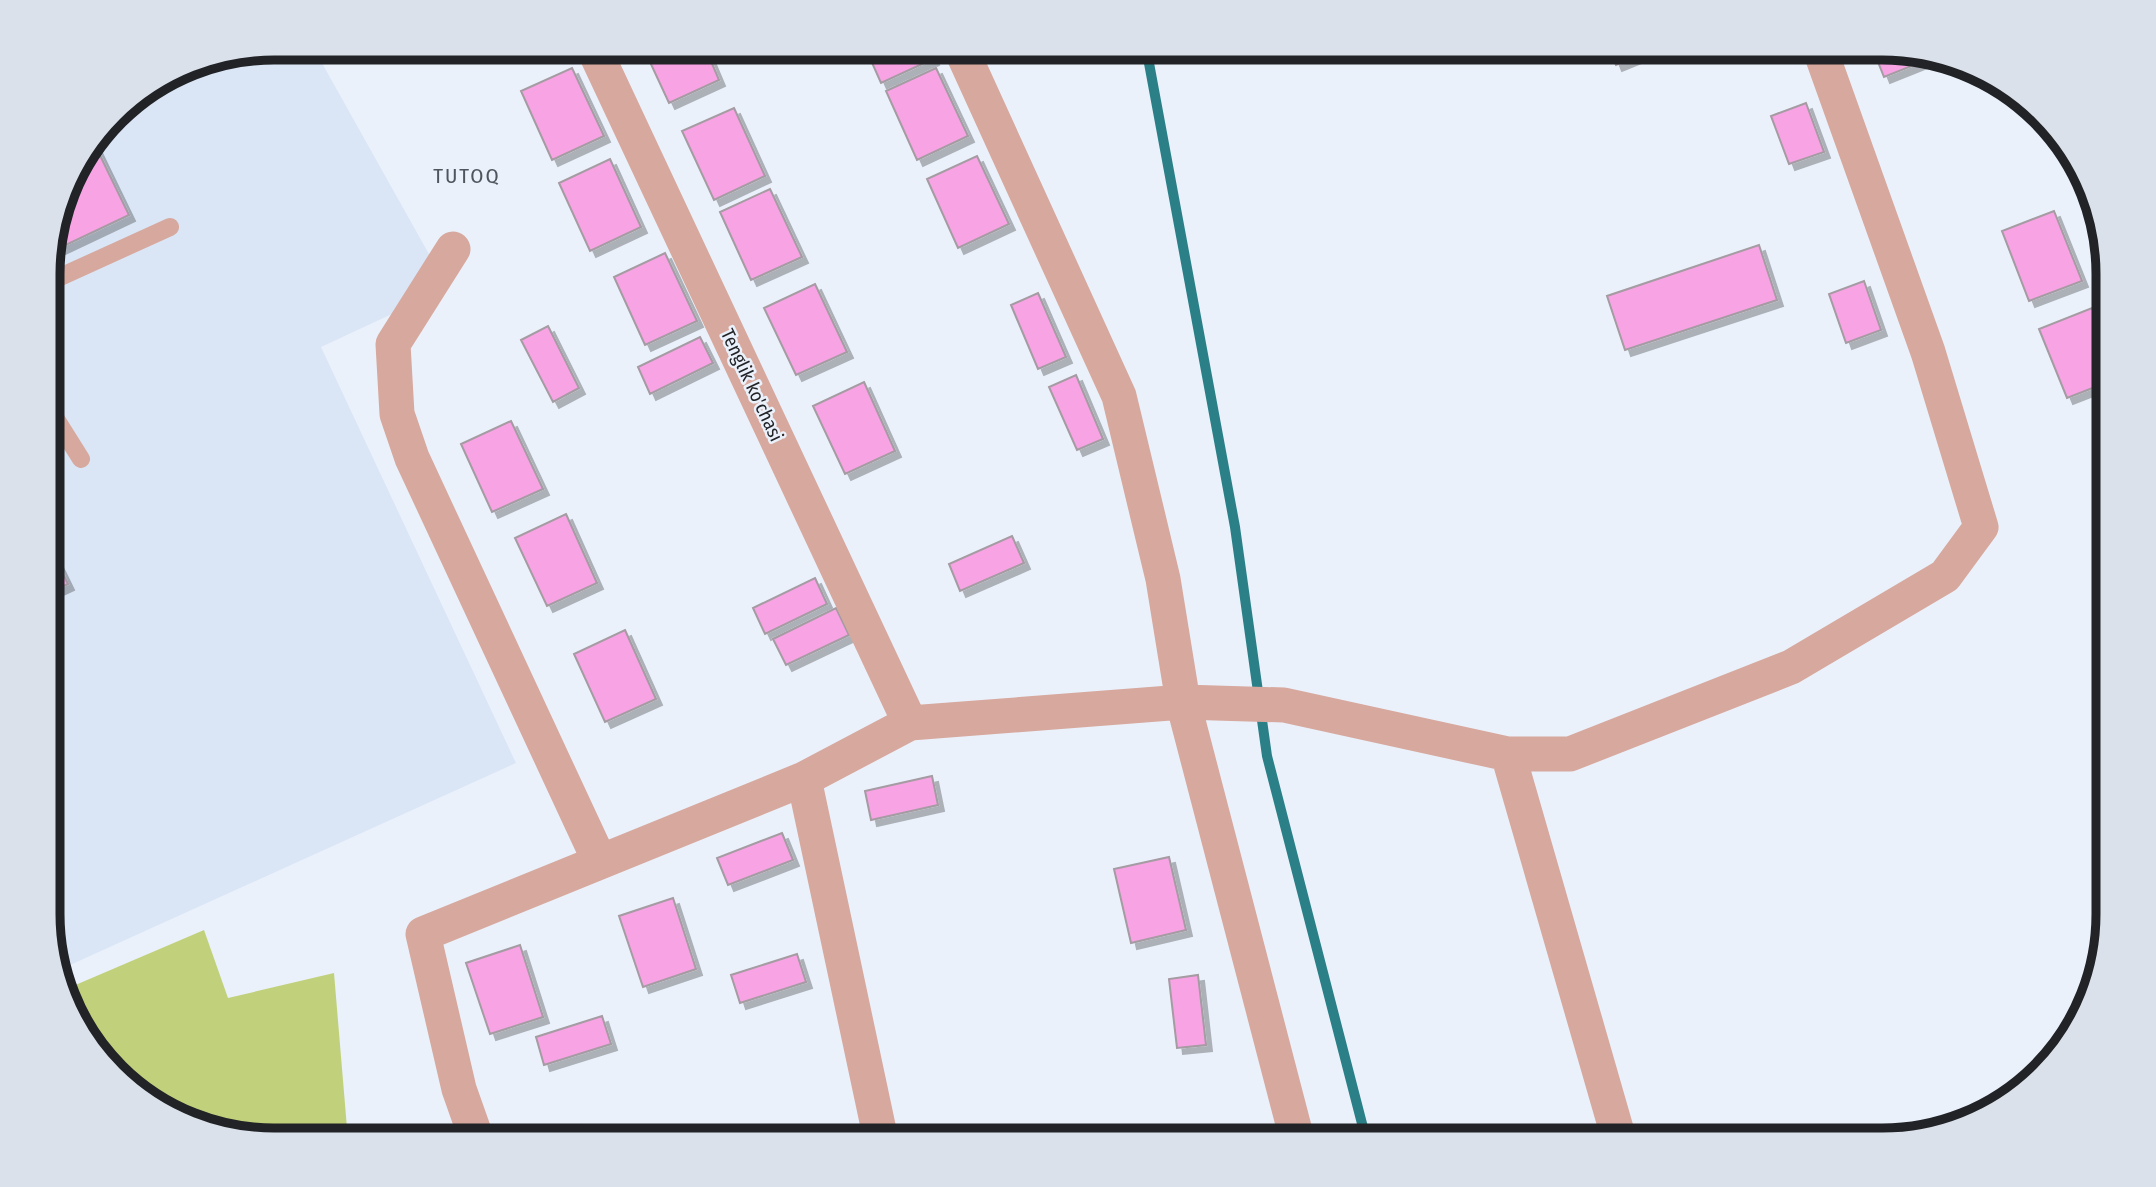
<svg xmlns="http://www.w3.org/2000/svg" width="2156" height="1187" font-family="'Fira Sans Condensed',sans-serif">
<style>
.built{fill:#dae6f6}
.green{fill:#c1d17b}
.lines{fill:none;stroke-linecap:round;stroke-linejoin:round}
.stream{stroke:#2b8088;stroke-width:10}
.building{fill:#f7a3e4;stroke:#a59ba2;stroke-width:2;filter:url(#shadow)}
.lane{stroke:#d7a89d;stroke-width:18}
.street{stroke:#d7a89d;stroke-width:35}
.labels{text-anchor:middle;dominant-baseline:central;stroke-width:5;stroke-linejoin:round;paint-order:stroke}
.street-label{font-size:19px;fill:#212327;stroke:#eaf1fb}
.neighbourhood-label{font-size:21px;letter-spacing:2px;fill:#4f555c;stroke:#eaf1fb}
.rim{fill:none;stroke:#212327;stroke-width:9}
</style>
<defs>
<filter id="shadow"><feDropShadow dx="6" dy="6" stdDeviation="0" flood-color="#0004"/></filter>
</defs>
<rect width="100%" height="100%" fill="#eaf1fb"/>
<path class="built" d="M273,47H313L448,288L321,347L516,763L59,970L49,943V244L71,173L124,104L187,64Z"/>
<path class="green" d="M204,930L228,998L334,973L348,1140H273L161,1110L85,1039L66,989Z"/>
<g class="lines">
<path class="stream" d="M1146,47L1235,527L1267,756L1366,1139"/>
</g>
<path class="building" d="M643,47H705L719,80L669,103Z
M865,47H927L933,59L881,83Z
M999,47H1023L1003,56Z
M1609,47H1660L1616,65Z
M1872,47H1883L1929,59L1884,77Z
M572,68L604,136L552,160L521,91Z
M936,68L968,136L917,160L886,91Z
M1806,103L1824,152L1789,164L1771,116Z
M734,108L765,176L714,200L682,131Z
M94,143L129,215L49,253V244L71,173Z
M977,156L1009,224L958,248L927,179Z
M610,159L641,227L590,251L559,183Z
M770,189L802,257L751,280L720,212Z
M2054,211L2082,281L2029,301L2002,231Z
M1759,245L1777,300L1625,350L1607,296Z
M665,253L697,321L645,345L614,277Z
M1864,281L1881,330L1846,343L1829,294Z
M815,284L847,352L796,375L764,308Z
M1038,293L1066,357L1038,369L1011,305Z
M2092,308L2108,350V382L2067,398L2039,329Z
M548,326L579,388L553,402L521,340Z
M700,337L713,363L650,394L638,367Z
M1076,375L1103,439L1077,450L1049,387Z
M864,382L895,451L845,474L813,406Z
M511,421L543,489L492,512L461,444Z
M566,514L597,583L547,606L515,538Z
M1012,536L1024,563L960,591L949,564Z
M49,545L68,584L49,593Z
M815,578L827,604L765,634L753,608Z
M836,608L849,635L786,665L773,639Z
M625,630L656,699L605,722L574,654Z
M932,776L938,805L871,820L865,791Z
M782,833L793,860L728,885L717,858Z
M1169,857L1186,930L1131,943L1114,869Z
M673,898L696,969L643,987L619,916Z
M520,945L543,1017L490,1034L466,963Z
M797,954L806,982L740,1003L731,975Z
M1198,975L1206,1045L1177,1048L1169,979Z
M602,1016L611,1044L544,1065L536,1037Z
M581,1125L585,1140H536Z"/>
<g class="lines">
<path class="lane" d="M49,282L170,227
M49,408L81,459"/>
<path class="street" d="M593,47L910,723
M960,47L1119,396L1163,579L1183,702L1297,1139
M453,249L393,344L397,414L412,458L600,862
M1508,754L1619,1139
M804,779L881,1140
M477,1140L459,1089L423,934L804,779L910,723L1183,702L1284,705L1508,754H1570L1791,667L1945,576L1981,527L1928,352L1819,47"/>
</g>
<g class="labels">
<g class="street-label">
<text transform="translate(752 385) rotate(65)">Tenglik ko'chasi</text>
</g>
<g class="neighbourhood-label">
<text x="467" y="176">TUTOQ</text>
</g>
</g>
<path d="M0 0H2156V1187H0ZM274 60H1882A214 214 0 0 1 2096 274V914A214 214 0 0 1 1882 1128H274A214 214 0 0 1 60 914V274A214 214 0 0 1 274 60Z" fill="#dae1ea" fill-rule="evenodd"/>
<path class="rim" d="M274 60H1882A214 214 0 0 1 2096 274V914A214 214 0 0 1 1882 1128H274A214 214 0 0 1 60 914V274A214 214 0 0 1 274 60Z"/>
</svg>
